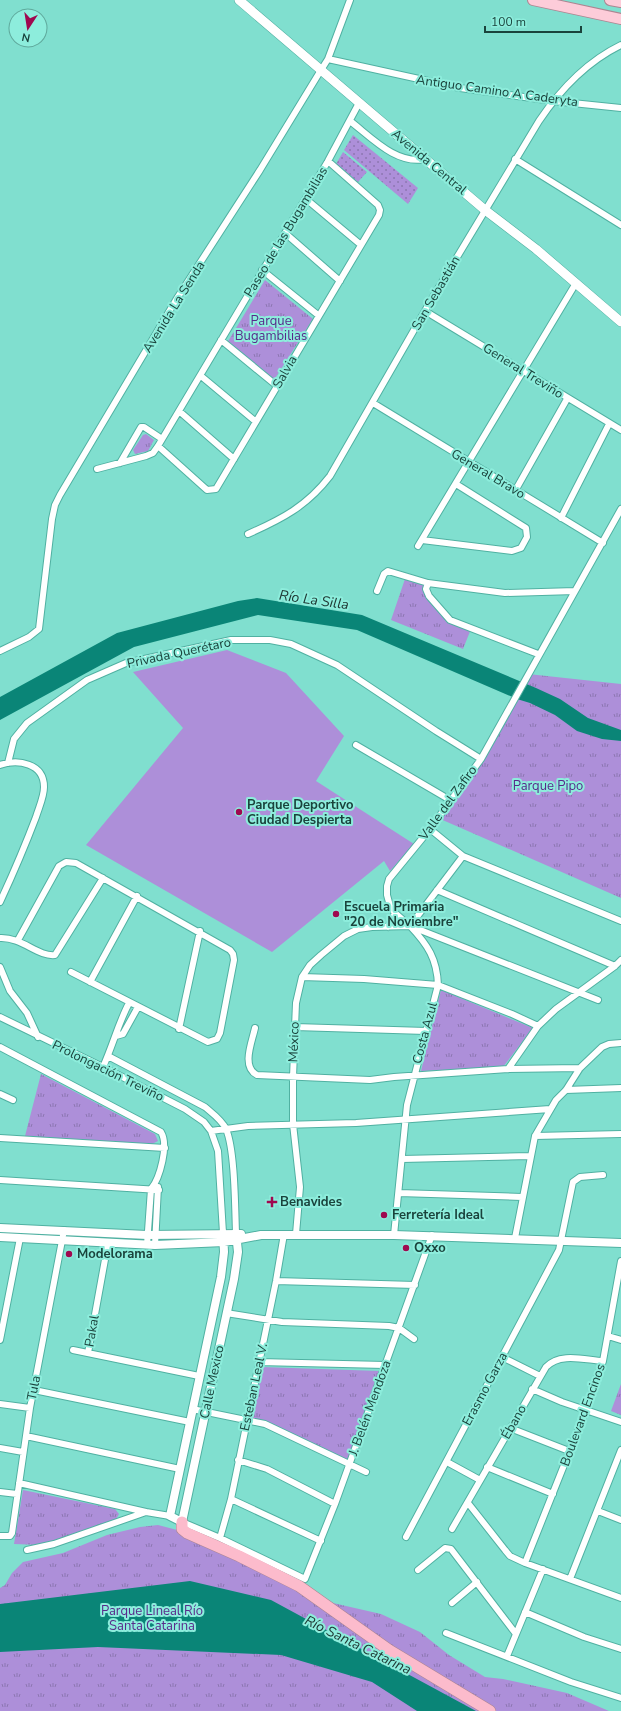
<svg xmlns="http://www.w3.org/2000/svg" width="621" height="1711" font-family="'Nunito Sans',sans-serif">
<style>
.grass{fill:url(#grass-dots)}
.park{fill:url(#park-tufts)}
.garden{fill:#ad8fd9}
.water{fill:#0a8577}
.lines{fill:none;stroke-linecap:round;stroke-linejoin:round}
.minor-casing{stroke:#50b1a2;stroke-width:8}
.tertiary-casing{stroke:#50b1a2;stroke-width:10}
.secondary-casing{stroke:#50b1a2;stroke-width:10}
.primary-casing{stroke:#ac8692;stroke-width:12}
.trunk-casing{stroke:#ac8692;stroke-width:12}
.minor{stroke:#fff;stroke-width:6}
.tertiary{stroke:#fff;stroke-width:8}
.secondary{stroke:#fff;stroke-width:9}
.primary{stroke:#fdccd9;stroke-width:10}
.trunk{stroke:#fcbbcc;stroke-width:11}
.poi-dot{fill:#9f084f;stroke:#8deddc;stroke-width:1.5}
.labels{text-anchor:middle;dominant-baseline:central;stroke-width:4;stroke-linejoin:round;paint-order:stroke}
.street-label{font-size:13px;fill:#1a433c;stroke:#8deddc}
.park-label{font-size:13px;fill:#582a8a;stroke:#8deddc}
.poi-label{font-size:13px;font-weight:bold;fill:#1a433c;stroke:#8deddc;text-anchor:start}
.water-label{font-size:14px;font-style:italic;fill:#1d3430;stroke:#8deddc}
</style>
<defs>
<pattern id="grass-dots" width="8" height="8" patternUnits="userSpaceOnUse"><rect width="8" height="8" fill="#ad8fd9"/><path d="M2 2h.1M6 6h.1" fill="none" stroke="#8c76b1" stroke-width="1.8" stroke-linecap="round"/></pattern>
<pattern id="park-tufts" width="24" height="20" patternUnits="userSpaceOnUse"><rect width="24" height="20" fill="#ad8fd9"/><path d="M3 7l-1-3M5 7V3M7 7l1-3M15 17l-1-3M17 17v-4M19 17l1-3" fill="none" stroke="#8c76b1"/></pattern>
</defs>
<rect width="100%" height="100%" fill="#80dfcf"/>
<path class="grass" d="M353,135L418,188L408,204L344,150Z
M343,152L367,172L358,182L336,164Z"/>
<path class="park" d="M265,280L313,319L274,380L227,343Z
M146,434L154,440L148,451L135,454L133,450L143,435Z
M406,576L428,583L426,589L444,614L471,629L463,649L391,620Z
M528,674L621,684V898L438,818L485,750Z
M441,990L533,1028L503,1067L421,1071Z
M41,1074L155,1134L158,1141L152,1144L25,1136Z
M262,1367L380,1371L347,1461L274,1425L251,1418Z
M621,1384V1415L611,1411Z
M23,1490L115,1509L119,1514L115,1521L40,1545L14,1544Z
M158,1525L185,1532L316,1592L333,1603L381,1614L420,1632L449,1655L485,1677L503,1679L567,1693L609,1711H0V1588L5,1585L12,1573L23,1562L63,1553L107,1535L140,1527Z"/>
<path class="garden" d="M227,650L286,673L344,736L316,781L414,844L390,871L384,861L272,952L86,845L183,728L133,672Z"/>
<path class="water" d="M257,598L362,615L536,688L560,699L588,718L621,730V741L602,739L577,731L555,715L530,703L517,699L357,630L258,615L134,647L0,720V697L117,633L238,601Z
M190,1581L271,1600L476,1711H417L372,1682L281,1655L98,1647L0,1652V1604Z"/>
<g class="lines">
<g class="minor-casing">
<path id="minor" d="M328,59L460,88L553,101L621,108
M350,121C371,137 396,165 425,159
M515,159L621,225
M306,199L361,245
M285,233L340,281
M262,270L318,315
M425,311L621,430
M221,340L277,386
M201,376L255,421
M373,403L603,543
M179,411L234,459
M158,446L207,490L216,489L379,215L380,210L378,205L328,161
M120,463L141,427H144L162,439
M97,469L146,456L153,453L158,446L328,161L359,103
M515,491L567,399
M561,518L609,424
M248,534C282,519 307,506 330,476L433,297L539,121C560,90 586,62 621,45
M422,540L512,551L521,548L527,537L526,528L456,484
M418,546L576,283
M428,583L426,589L429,596L450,620L538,654
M377,591L384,574L388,571L428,583L505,593L575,591
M0,651L29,637L39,629L52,519L55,505L60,495L176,300L260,170L321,70L328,59L350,0
M356,745L450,800
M8,763L14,739L27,723L87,680L126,663L231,640H270L291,644L337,665L436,731L481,759
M0,765C18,759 44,763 44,787C44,797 39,807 36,817C25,846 13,874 0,902
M430,829L463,856L621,921
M437,890L615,966
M388,927L395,913
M0,938C22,937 38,957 55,955L103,878
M18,940L59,866L66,862L76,863L230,950L233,954L234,960L220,1033L217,1039L208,1042L71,972
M0,967L10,991L27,1013L38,1037
M302,977L364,979L438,985L512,1014L538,1026
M90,982L137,896
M598,1000L410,926L395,913L390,906L387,895V886L389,879L430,829L481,759L621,509
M0,1017L103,1067L185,1109L204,1122L211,1131L218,1151L223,1233
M295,1027L426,1031
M255,1028C252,1042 241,1067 257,1075L370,1080L394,1077L508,1069L580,1068
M179,1029L200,931
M116,1036L123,1034L138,1007
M0,1047L161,1132C169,1145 160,1178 151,1189L147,1245
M108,1056L205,1107C212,1113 222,1120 226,1129C235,1150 235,1207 236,1233
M103,1067C113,1045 118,1024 129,1003
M508,1069L538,1026L556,1009L615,966L621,960
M566,1090L621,1088
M0,1094L13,1100
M211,1131L248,1126L356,1123L550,1109
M535,1136L621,1134
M0,1138L165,1148
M402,1159L530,1156
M0,1180L159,1190
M399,1193L522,1197
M296,1234L300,1187L293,1124V1077L296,1003L302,977L310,965L321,955L344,936L358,929L372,927L410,926
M394,1235L407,1105L438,985C437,959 428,945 410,926L463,856
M515,1238L535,1136L556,1100L566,1090L580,1068L602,1047L609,1044L621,1043
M155,1245L158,1187
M276,1281L415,1285
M226,1313L282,1322L389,1326L399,1328L414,1339
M608,1336L621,1340
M0,1340L20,1238
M73,1350L199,1376
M88,1353L108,1243
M502,1357L540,1376
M259,1362L385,1365
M532,1389L562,1402L621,1422
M34,1390L190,1422
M0,1404L30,1408
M192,1409L265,1424L366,1472
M510,1428L569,1451
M26,1436L180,1469
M0,1448L23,1452
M238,1460L267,1469L335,1504
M447,1462L480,1480
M487,1467L553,1494
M19,1483L146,1512
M0,1492L17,1494
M231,1499L321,1541
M468,1503L505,1550L510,1556L525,1563L621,1598
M598,1511L621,1520
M182,1522L220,1538L305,1579L335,1504L432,1235
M452,1529L546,1367C560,1352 585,1360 603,1361
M0,1536H10L12,1533L30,1408L64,1230
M406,1537L559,1250L573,1182L580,1177L603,1175
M220,1538L231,1499L276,1281L284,1234
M27,1550L54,1544L146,1512L170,1516
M525,1563L586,1410L603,1361L621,1261
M418,1570L445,1548L451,1549L516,1634
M570,1579L621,1450
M452,1603L477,1582
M525,1612L584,1637L621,1649
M446,1633L571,1682L621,1698
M507,1656L543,1569"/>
</g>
<g class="tertiary-casing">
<path id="tertiary" d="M0,1228L147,1235L241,1234
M223,1233L224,1252L221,1277L170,1516L182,1522L234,1279L238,1252L236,1233
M0,1237L155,1245L224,1242L261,1235H394L621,1243"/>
</g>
<g class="secondary-casing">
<path id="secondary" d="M239,0L485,210L536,249L621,322"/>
</g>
<g class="primary-casing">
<path id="primary" d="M533,0L621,19
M610,0L621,2"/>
</g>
<g class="trunk-casing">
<path id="trunk" d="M182,1522V1529L187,1533L239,1556L299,1586L389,1650L490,1711"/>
</g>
<use href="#minor" class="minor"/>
<use href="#tertiary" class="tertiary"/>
<use href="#secondary" class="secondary"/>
<use href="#primary" class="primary"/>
<use href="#trunk" class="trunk"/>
</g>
<g class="poi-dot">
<circle cx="239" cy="812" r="4"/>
<circle cx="336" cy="914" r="4"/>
<path d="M270 1196h4v4h4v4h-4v4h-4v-4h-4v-4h4z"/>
<circle cx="384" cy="1215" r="4"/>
<circle cx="406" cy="1248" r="4"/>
<circle cx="69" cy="1254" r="4"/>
</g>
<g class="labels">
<g class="street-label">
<text transform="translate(497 91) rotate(8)">Antiguo Camino A Caderyta</text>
<text transform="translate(429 162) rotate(40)">Avenida Central</text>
<text transform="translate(286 232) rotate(-59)">Paseo de las Bugambilias</text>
<text transform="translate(436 293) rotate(-60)">San Sebastián</text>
<text transform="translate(174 307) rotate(-58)">Avenida La Senda</text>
<text transform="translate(523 371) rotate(32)">General Treviño</text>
<text transform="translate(285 372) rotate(-60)">Salvia</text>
<text transform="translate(488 474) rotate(31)">General Bravo</text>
<text transform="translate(179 653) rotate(-12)">Privada Querétaro</text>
<text transform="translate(448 803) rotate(-54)">Valle del Zafiro</text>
<text transform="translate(425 1033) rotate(-75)">Costa Azul</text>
<text transform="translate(294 1042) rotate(-88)">México</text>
<text transform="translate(108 1071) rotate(26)">Prolongación Treviño</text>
<text transform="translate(92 1331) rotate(-80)">Pakal</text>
<text transform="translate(212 1382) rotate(-78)">Calle Mexico</text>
<text transform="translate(254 1387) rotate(-78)">Esteban Leal V.</text>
<text transform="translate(34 1388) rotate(-79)">Tula</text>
<text transform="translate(485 1389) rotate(-62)">Erasmo Garza</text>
<text transform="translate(370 1408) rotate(-70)">J. Belén Mendoza</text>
<text transform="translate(583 1415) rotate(-70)">Boulevard Encinos</text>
<text transform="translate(514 1422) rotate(-61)">Ébano</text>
</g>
<g class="park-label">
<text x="271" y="321">Parque<tspan x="271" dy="15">Bugambilias</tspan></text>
<text x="548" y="786">Parque Pipo</text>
<text x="152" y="1611">Parque Lineal Río<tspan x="152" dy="15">Santa Catarina</tspan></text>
</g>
<g class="poi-label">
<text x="247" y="805">Parque Deportivo<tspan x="247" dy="15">Ciudad Despierta</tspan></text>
<text x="344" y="907">Escuela Primaria<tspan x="344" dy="15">"20 de Noviembre"</tspan></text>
<text x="280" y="1202">Benavides</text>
<text x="392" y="1215">Ferretería Ideal</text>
<text x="414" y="1248">Oxxo</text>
<text x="77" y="1254">Modelorama</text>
</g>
<g class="water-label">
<text transform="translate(314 600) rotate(8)">Río La Silla</text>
<text transform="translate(358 1645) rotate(26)">Río Santa Catarina</text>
</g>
</g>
<g transform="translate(28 28) rotate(192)"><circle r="19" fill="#8deddc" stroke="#5fa99c"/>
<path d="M0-3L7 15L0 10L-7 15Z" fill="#9f084f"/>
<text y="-6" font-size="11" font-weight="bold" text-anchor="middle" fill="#1a433c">N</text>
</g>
<path d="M485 26v6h96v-6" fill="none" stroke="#1a433c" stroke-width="2"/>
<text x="491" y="26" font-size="12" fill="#1a433c" stroke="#8deddc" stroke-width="3" paint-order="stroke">100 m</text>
</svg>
